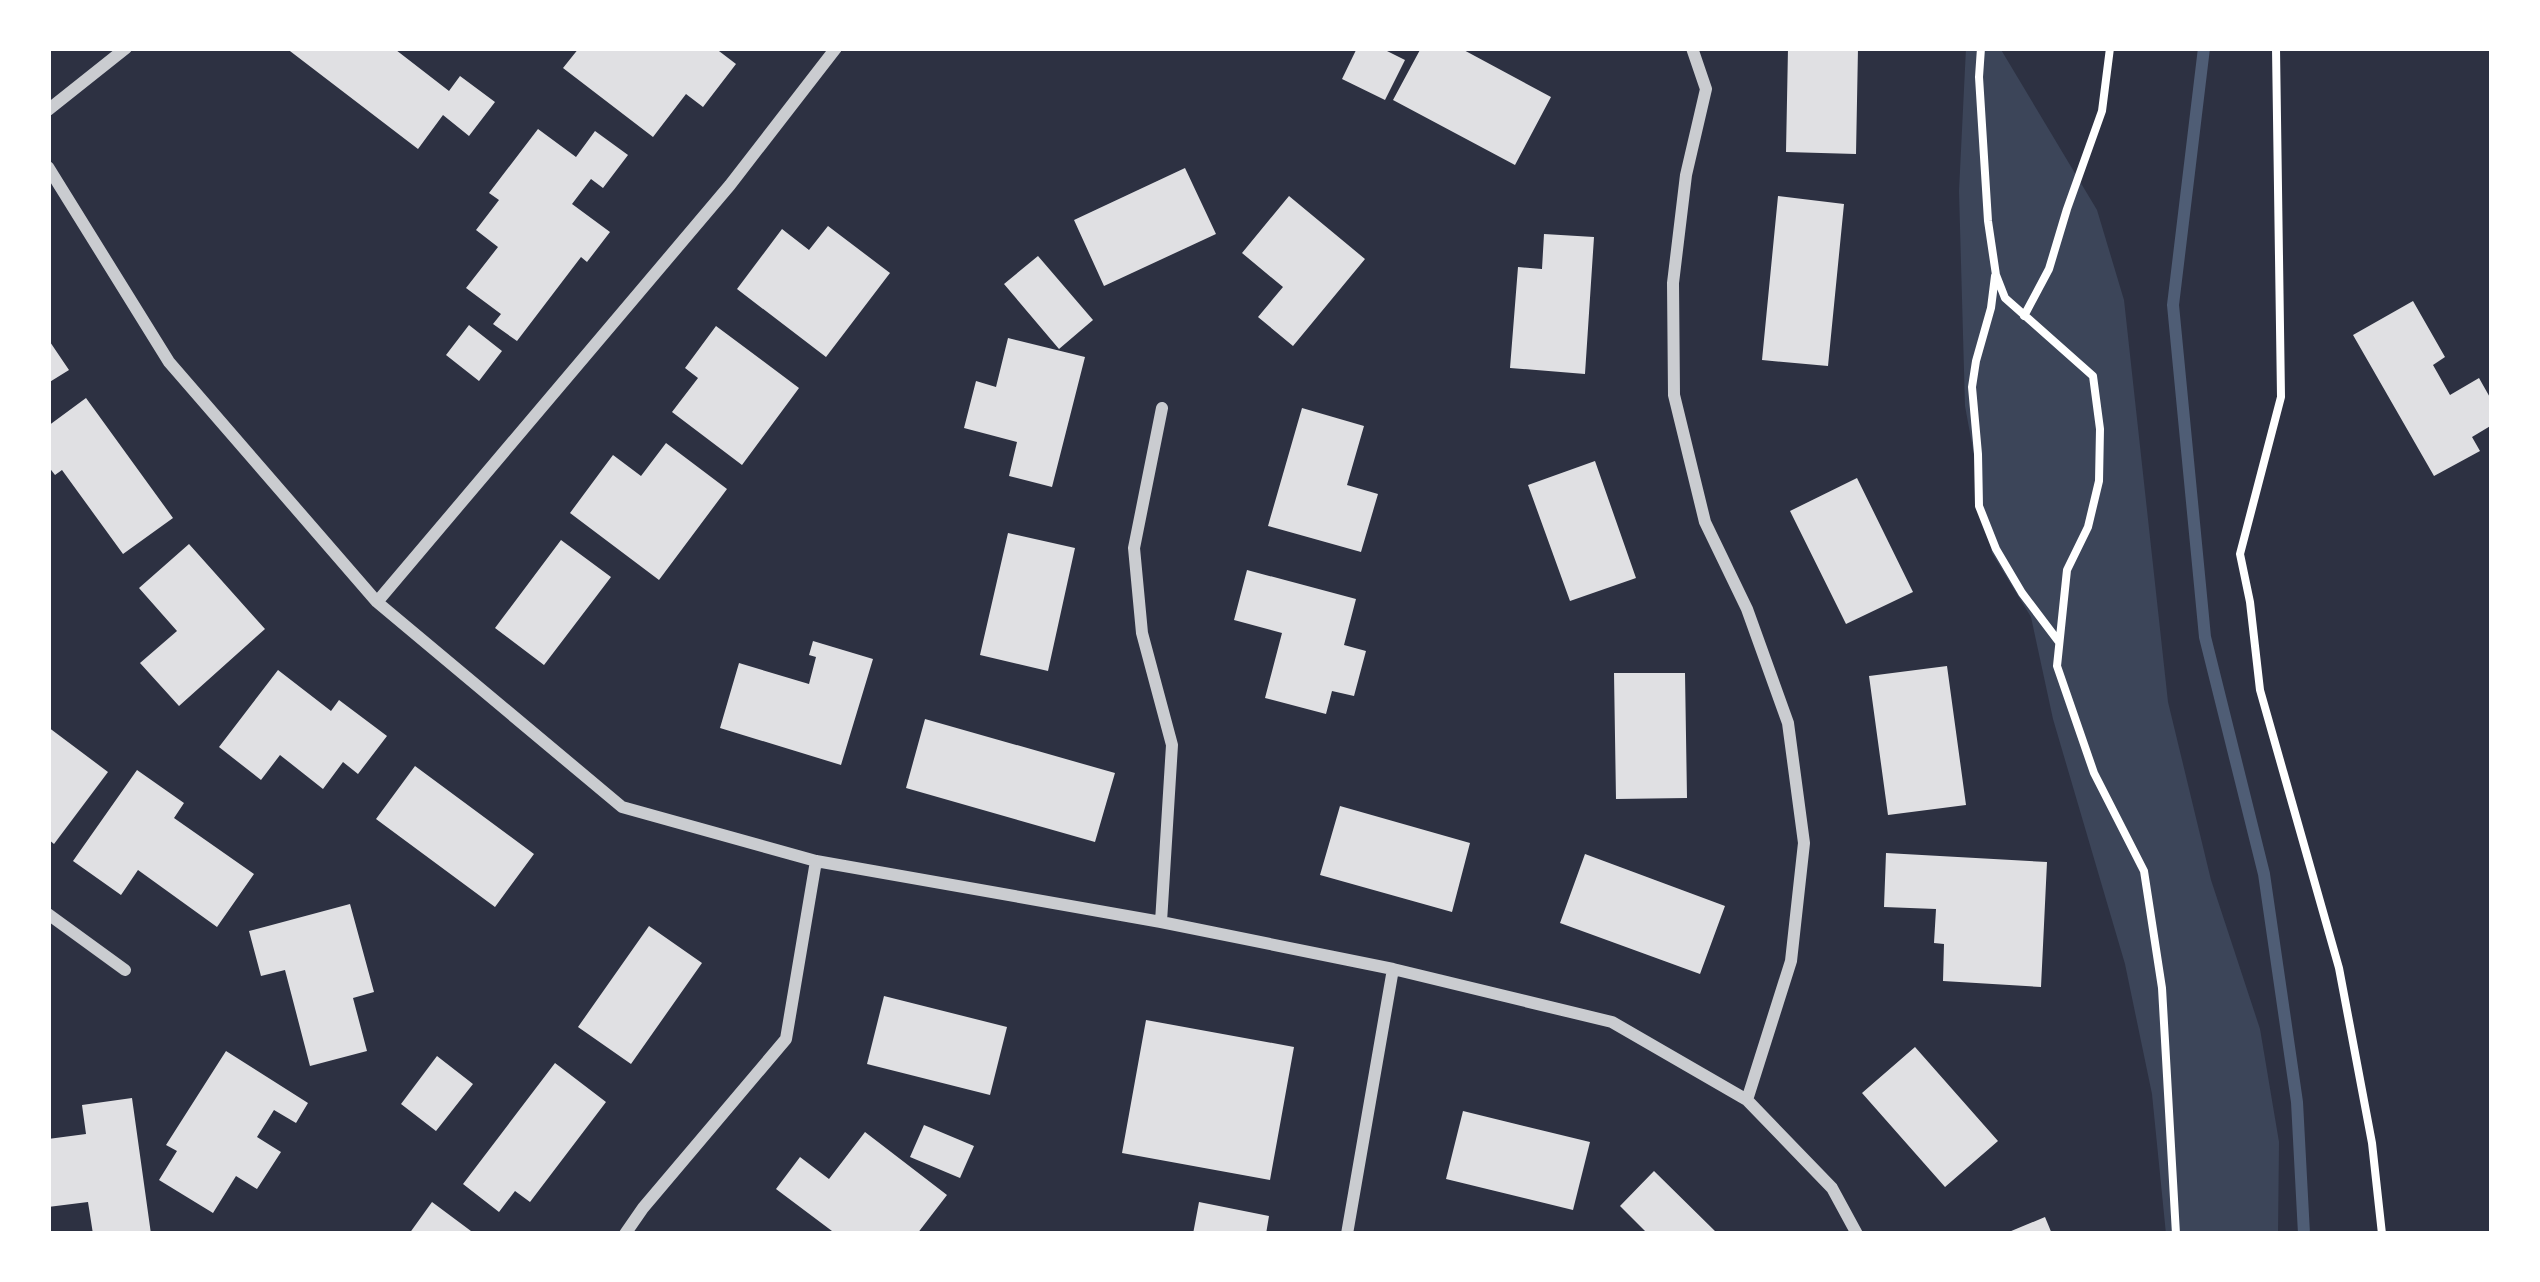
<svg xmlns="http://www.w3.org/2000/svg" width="2540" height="1282" font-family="Manrope,sans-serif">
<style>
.green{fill:#3c4559}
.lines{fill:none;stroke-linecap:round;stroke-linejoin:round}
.stream{stroke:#4f5d75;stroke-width:12}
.building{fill:#e0e0e3}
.path{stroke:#fff;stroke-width:8}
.minor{stroke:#caccd0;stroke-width:12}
</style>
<rect width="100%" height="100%" fill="#2d3142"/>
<path class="green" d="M1966,48H2000L2097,210L2124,300L2168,702L2211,880L2260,1029L2279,1142L2278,1234H2166L2152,1094L2125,964L2053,719L2031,617L1992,553L1965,406L1959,191Z"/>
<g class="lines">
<path class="stream" d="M2204,48L2173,305L2205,637L2264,874L2297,1102L2304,1234"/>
</g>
<path class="building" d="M286,48H398L396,50L449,91L460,76L495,102L469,136L443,115L418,149Z
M579,48H715L736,64L703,107L686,94L653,137L563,68Z
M1357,48H1381L1405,60L1385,100L1342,79Z
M1421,48H1460L1551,97L1515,165L1393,100Z
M1788,48H1858L1856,154L1786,152Z
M538,129L576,157L595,131L628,155L603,188L591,179L572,204L610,232L587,262L581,257L517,341L493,324L501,314L466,288L498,247L476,230L499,200L489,193Z
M1185,168L1216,234L1104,286L1074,220Z
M1289,196L1365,259L1293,346L1258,317L1283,287L1242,253Z
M1778,196L1844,204L1828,366L1762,360Z
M828,226L890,273L826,357L737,289L782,229L809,250Z
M1544,234L1594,237L1585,374L1510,368L1518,267L1542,269Z
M1038,256L1093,320L1059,349L1004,284Z
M2413,301L2445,357L2433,365L2450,395L2479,378L2492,401V425L2472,437L2480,451L2434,476L2353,335Z
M469,325L502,351L479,381L446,355Z
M716,326L799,388L742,465L672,412L698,378L685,368Z
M1008,338L1085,357L1052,487L1009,476L1017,442L964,428L976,381L996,387Z
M48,339L69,370L48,383Z
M86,398L173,518L123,554L62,470L55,475L48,466V426Z
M1302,408L1364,426L1347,485L1378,494L1361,552L1268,526Z
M666,443L727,489L659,580L570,513L613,455L641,476Z
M1595,461L1636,578L1570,601L1528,485Z
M1857,478L1913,592L1846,624L1790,511Z
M1008,533L1075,548L1048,671L980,655Z
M561,540L611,577L544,665L495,628Z
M189,544L265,629L179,706L140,663L177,631L139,588Z
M1247,570L1356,599L1344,645L1366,651L1354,696L1332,691L1326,714L1265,698L1282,633L1234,620Z
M813,641L873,659L841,765L720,728L739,663L809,684L816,657L809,655Z
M1947,666L1966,805L1888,815L1869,676Z
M278,670L331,711L339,700L387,736L358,774L343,762L323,789L280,755L261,780L219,747Z
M1614,673H1685L1687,798L1616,799Z
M925,719L1115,773L1095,842L906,788Z
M48,727L108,772L54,844L48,839Z
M415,766L534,854L495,907L376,819Z
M137,770L184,803L174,818L254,874L217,927L138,870L121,895L73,861Z
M1340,806L1470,843L1452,912L1320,875Z
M1886,853L2047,862L2041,987L1943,981L1944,944L1934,943L1936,909L1884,907Z
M1585,854L1725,906L1700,974L1560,923Z
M350,904L374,992L353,998L367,1051L310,1066L285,970L261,976L249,931Z
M649,926L702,963L631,1064L578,1027Z
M884,996L1007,1027L990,1095L867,1064Z
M1146,1020L1294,1047L1270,1180L1122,1153Z
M1915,1047L1998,1141L1945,1187L1862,1093Z
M226,1051L308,1103L296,1123L274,1110L257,1137L281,1152L257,1189L236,1176L213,1213L159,1180L177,1151L166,1145Z
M437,1056L473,1084L436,1131L401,1104Z
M555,1063L606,1102L530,1202L515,1191L499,1212L463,1184Z
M132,1098L151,1234H93L88,1202L48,1207V1139L86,1134L82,1105Z
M1463,1111L1590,1142L1573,1210L1446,1179Z
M924,1125L974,1146L960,1178L910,1157Z
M865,1132L947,1195L917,1234H836L776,1189L800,1157L829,1179Z
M1654,1171L1718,1234H1648L1620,1206Z
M432,1202L475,1234H409Z
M1199,1202L1269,1216L1266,1234H1193Z
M2045,1217L2052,1234H2004Z"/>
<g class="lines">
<path class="path" d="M1981,48L1979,77L1988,221L1996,275L2005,298L2093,376L2100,429L2099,481L2088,527L2067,570L2057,666L2094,773L2144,871L2162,988L2176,1234
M2276,48L2281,397L2240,554L2250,602L2260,690L2339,968L2372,1143L2382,1234
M1995,276L1991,308L1976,361L1972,387L1978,454L1979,506L1996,549L2022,593L2059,642
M2024,316L2049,269L2067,209L2102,111L2110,48"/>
<path class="minor" d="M1692,48L1706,89L1686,175L1673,283L1674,395L1705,522L1747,609L1788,723L1804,843L1791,961L1747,1100
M48,110L126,48
M48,167L169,362L377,602L622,807L816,861L1161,922L1393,969L1612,1022L1747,1100L1832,1188L1857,1234
M377,602L730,185L836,48
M48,914L125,970
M1161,922L1172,745L1142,633L1134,548L1162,408
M625,1234L643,1208L786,1039L816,861
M1347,1234L1393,969"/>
</g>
<rect width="2540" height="1282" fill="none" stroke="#ffffff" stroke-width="102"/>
</svg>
